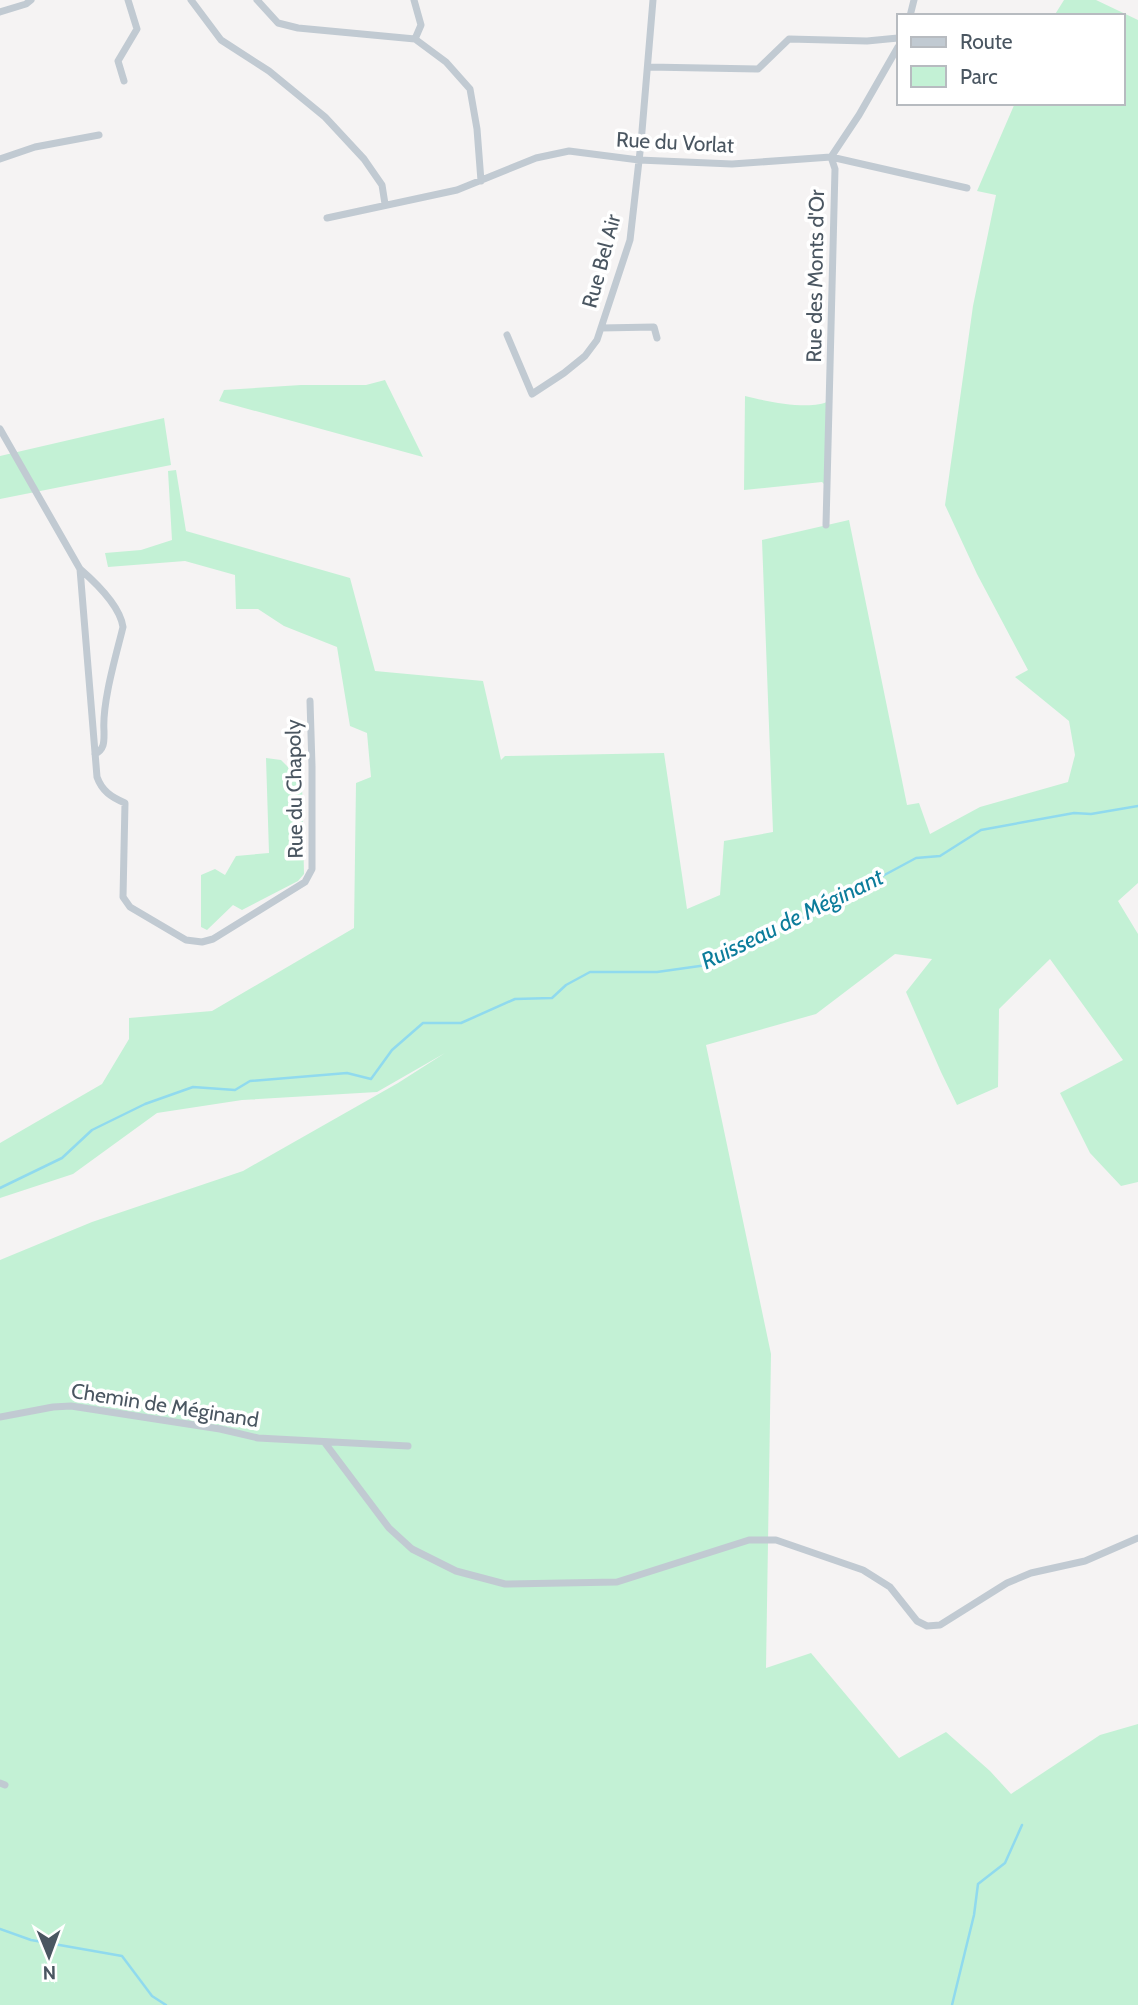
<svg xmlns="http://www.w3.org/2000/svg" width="1138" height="2005" font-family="Cabin,sans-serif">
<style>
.green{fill:#c3f1d5}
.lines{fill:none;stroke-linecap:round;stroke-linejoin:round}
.stream{stroke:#90daee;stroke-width:2.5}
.minor{stroke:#c1cad2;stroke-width:7}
.labels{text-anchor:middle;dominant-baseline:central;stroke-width:7;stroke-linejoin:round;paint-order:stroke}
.street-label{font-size:21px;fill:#4a5661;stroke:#fff}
.water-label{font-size:23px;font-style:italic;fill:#0c7c9b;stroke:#fff}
</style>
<rect width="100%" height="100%" fill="#f5f3f3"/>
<path class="green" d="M1064,0H1096L1138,20V883L1118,901L1138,934V1182L1121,1186L1090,1153L1060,1093L1123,1060L1050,959L999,1009L998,1087L957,1105L941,1072L906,992L932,959L895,954L816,1014L706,1045L771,1354L766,1668L811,1653L899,1758L946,1732L990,1771L1011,1794L1100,1735L1138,1724V2005H0V1260L92,1222L243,1171L398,1083L445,1053L377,1092L242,1100L157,1113L73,1174L0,1198V1143L102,1084L129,1039V1018L212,1011L354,928L356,783L371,777L367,733L350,726L337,647L284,626L258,609H236L235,575L185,561L108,567L105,553L141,550L172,540L168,471L176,470L186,531L350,578L375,671L483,681L501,760L505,756L664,753L687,909L720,895L724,841L773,832L762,540L849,520L907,805L919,803L930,834L980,807L1068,782L1075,755L1069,721L1015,677L1028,670L977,574L945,505L973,306L996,195L977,191L1015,103H1122V16H1054Z
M385,380L423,457L219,401L224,390L301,385H366Z
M745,396C765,401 811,411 829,401L827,487L822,482L744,490Z
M164,418L171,465L0,499V456Z
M266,758L281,760L302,781L304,874L298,881L242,910L233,905L207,930L201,927V875L215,869L225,875L236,856L269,853Z"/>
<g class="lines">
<path class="stream" d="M0,1188L62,1158L92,1130L145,1104L193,1087L235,1090L250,1081L347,1073L371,1079L392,1050L423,1023H461L515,999L552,998L566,985L590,972H657L707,965L838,900L916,858L940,856L981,830L1074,813L1091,814L1138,806
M0,1929L31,1940L122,1956L152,1996L166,2005
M952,2005L974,1915L978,1884L1005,1863L1022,1825"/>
<path class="minor" d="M191,0L221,40L269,71L325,117L364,159L382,185L385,204
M257,0L278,23L298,28L415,39L446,62L470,89L477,129L481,181
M414,0L421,25L415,39
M0,12L26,4L31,0
M910,16L914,0
M648,67L758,69L789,39L867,41L898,38
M124,81L118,61L137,29L128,0
M0,159L35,147L99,135
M327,218L457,190L536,158L569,151L639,160L732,164L831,157L967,188
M601,328L654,327L657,338
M507,335L532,394L564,373L585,356L597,340L630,240L641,143L653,0
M0,429L80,569C95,582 120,606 123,627C116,656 102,702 104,731C104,741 105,749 95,754
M826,525L835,169L831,157L859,115L898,47
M80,569L97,777C102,791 111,797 125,803L123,897L130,907L186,940L202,942L213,939L305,882L312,869V766L310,701
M0,1417L53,1407L71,1406L220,1429L258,1438L408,1446
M325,1443L389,1528L412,1549L456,1571L505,1584L617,1582L749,1540H776L863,1570L890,1587L917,1621L927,1626L940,1625L1007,1583L1031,1573L1085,1561L1138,1538
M0,1783L5,1785"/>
</g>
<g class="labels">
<g class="street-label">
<text transform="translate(675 142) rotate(3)">Rue du Vorlat</text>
<text transform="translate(601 261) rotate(-75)">Rue Bel Air</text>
<text transform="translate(815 276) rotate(-89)">Rue des Monts d'Or</text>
<text transform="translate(294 789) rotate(-91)">Rue du Chapoly</text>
<text transform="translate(165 1405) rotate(9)">Chemin de Méginand</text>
</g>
<g class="water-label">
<text transform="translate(792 919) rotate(-26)">Ruisseau de Méginant</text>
</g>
</g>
<rect x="897" y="14" width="228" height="91" fill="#ffffff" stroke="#b7bbc0" stroke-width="2"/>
<rect x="911" y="37" width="35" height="10" fill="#c1cad2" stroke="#b7bbc0" stroke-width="2"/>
<text x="960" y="49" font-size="21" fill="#4a5661">Route</text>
<rect x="911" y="66" width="35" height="21" fill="#c3f1d5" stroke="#b7bbc0" stroke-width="2"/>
<text x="960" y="84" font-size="21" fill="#4a5661">Parc</text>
<g transform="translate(49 1956) rotate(179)" stroke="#ffffff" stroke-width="5" paint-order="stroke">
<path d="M0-5L12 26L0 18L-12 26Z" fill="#4a5661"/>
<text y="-10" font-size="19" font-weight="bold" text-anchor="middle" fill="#4a5661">N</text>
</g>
</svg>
